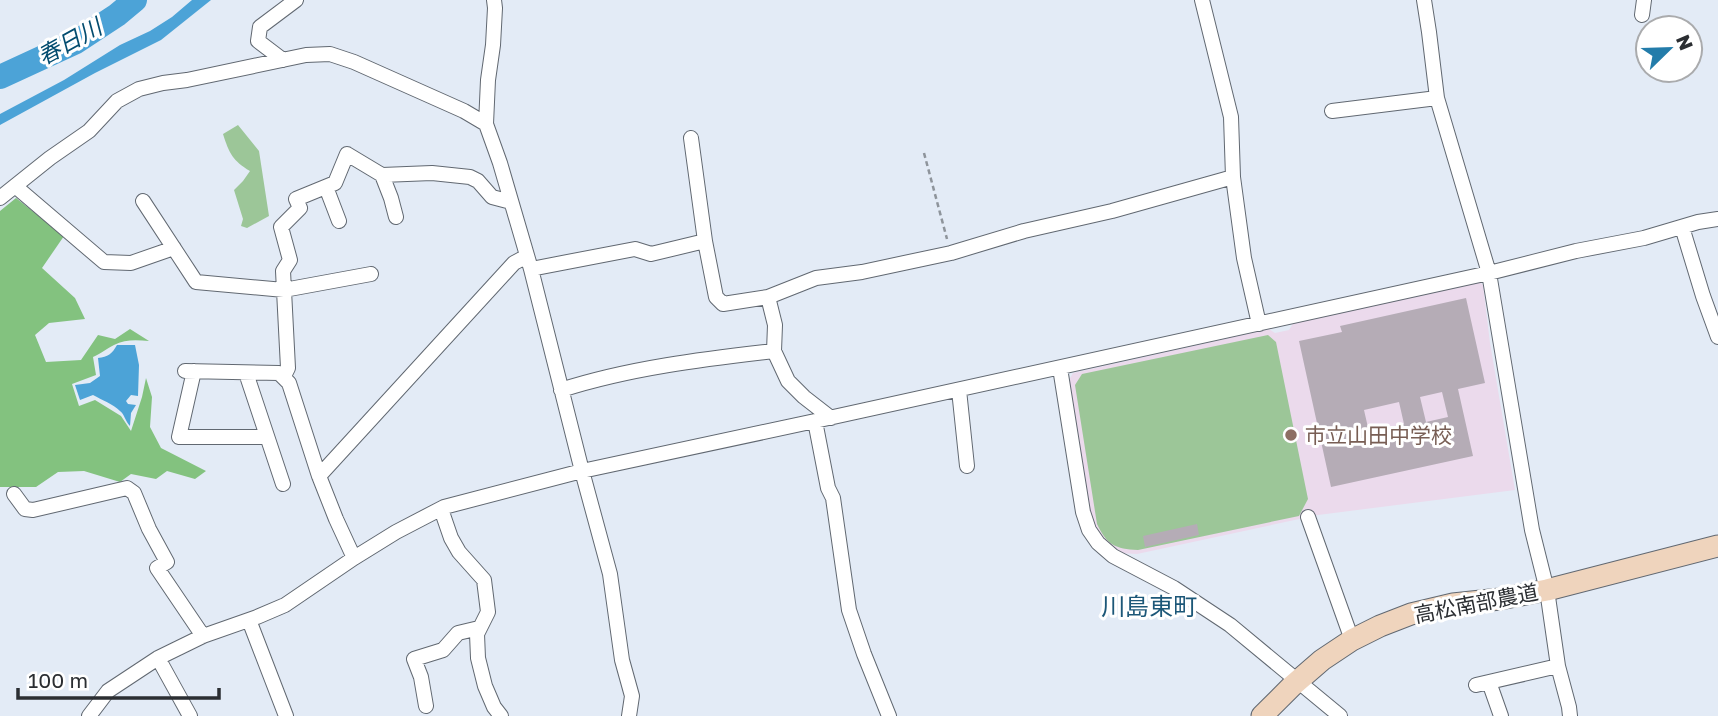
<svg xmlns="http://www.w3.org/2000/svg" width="1718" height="716" font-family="'Golos Text','Noto Sans JP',sans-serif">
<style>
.education{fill:#ebdaec}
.green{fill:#9cc698}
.forest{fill:#83c27f}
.water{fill:#4ca3d7}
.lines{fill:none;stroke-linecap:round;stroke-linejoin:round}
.river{stroke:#4ca3d7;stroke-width:24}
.building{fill:#b5acb6;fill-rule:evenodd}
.street-casing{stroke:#616871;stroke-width:16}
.secondary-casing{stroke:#616871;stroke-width:23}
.path{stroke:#8e949b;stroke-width:2.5;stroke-dasharray:5 3.5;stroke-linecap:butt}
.street{stroke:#fff;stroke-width:14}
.secondary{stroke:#efd4bd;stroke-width:21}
.education-dot{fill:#8d6e63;stroke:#fff;stroke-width:2.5}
.labels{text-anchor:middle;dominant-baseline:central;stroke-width:6;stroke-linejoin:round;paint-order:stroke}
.education-label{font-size:21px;fill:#785e54;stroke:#fff;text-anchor:start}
.street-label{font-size:21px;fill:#2b2e32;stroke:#fff}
.water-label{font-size:23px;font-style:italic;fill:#034c6f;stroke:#fff}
.quarter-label{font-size:24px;fill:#1c5778;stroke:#fff}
</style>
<rect width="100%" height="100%" fill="#e3ebf6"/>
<path class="education" d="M1476,279L1483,285L1490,343L1515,490L1318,515L1137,554L1119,553L1102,542L1092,527L1087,505L1069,380L1073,373L1269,329L1275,333L1289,330L1294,322Z"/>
<path class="green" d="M238,125L259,151L269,216L247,228L241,226L243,219L234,190L243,181L250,171C233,161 229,153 223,134Z
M1268,335L1276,342L1308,499L1299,516L1138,550C1115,549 1107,545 1097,524L1075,385L1082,374Z"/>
<path class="forest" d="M16,198L64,236L42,268L75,298L85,319L49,323L35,335L46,362L81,360L98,335L115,339L130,329L149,341C137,340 125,339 114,345C106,349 102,353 93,357L96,375L72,384L79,406L95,400L121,416L131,431L142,397L146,378L152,397L150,427L161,448L206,471L195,479L167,471L156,479L131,474L120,482L84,471L58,472L36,487H0V211Z"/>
<path class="water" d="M192,0H211L161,40L95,73L0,125V114L64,80L120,45L150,31L172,17Z
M117,345H135L139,365L138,396L131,395L126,401L128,404L136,405L131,413L130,426C125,421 125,415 120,411C113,404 102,400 93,395L80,400L75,385L90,383L100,376L98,358C108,357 112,354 117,345Z"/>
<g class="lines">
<path class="river" d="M0,77L76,42L117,15L135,0"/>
</g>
<path class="building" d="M1466,298L1485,383L1458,389L1473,456L1331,487L1299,341L1342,332L1340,326ZM1442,392L1448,417L1426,422L1420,397ZM1399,402L1404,424L1369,432L1364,410Z
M1197,524L1199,535L1145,547L1143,536Z"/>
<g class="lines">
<g class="street-casing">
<path id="street" d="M494,0L495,8L493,45L488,80L486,124L500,163L531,269L582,471L610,574L622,660L632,696L629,716
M1202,0L1231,117L1233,177L1244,258L1259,324
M1424,0L1429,32L1437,98L1489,273L1532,530L1547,590L1558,666L1569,707L1570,716
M1642,15L1644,0
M283,60L258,41L260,27L296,0
M1332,111L1437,98
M691,138L705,241L716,297L723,304L768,297L816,278L862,272L951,253L1024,231L1112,211L1233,177
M382,175L391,198L396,217
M15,186L104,262L131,263L174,248
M326,187L339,221
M0,198L50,158L89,131L117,101L139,89L163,83L187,80L306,55L330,54L354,62L464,111L486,124
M143,201L196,282L284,290L371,274
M1682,227L1703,296L1718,337
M531,269L635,249L651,254L705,241
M768,297L775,325L774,351L788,381L804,397L831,418
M1060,368L1083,512L1089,530L1098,543L1113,556L1174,588L1230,625L1340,716
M185,371L279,373L289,383L319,476L336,519L354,558
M194,371L179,437H266
M246,373L283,484
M284,376L288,368L283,271L290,260L281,227L300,208L296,199L335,183L347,154L382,175L432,173L470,177L478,181L492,197L511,202
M561,390C629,368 704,359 774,351
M959,390L967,466
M815,421L828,488L833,498L849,610L864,654L889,716
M319,476L514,263L527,256
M14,494L25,509L33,510L127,488L134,493L149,529L167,562L157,568L203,636
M441,509L451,538L459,552L484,580L488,612L477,634L478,658L485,686L494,707L501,716
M1308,517L1352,640
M249,620L286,716
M158,658L190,716
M1489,682L1501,716
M1476,685L1558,666
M426,706L421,677L414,659L443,650L458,633L479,628
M89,716L108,691L158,658L203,636L257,617L285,605L354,558L396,532L444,507L582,471L815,421L1489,273L1576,251L1644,238L1698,222L1718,219"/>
</g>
<g class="secondary-casing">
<path id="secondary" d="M1262,716L1292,686L1322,660L1352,640L1380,626L1411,614L1453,604L1500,599L1547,590L1718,546"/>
</g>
<path class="path" d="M924,153L947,239"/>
<use href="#street" class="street"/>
<use href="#secondary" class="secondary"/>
</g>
<circle class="education-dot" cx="1291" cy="435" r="7"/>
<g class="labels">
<g class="education-label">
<text x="1305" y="435">市立山田中学校</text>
</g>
<g class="street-label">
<text transform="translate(1476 603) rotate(-11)">高松南部農道</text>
</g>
<g class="water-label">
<text transform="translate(69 41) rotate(-29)">春日川</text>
</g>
<g class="quarter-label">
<text x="1149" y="605">川島東町</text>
</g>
</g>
<g transform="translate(1669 49) rotate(67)"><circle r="33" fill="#ffffff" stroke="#aaabad" stroke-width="2"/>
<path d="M0-5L12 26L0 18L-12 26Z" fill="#237caa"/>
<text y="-10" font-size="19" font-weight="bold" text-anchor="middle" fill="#2b2e32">N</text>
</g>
<path d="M18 688v10h201v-10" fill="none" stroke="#2b2e32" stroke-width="3.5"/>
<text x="28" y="688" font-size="21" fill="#2b2e32" stroke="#ffffff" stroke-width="5" paint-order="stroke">100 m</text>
</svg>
